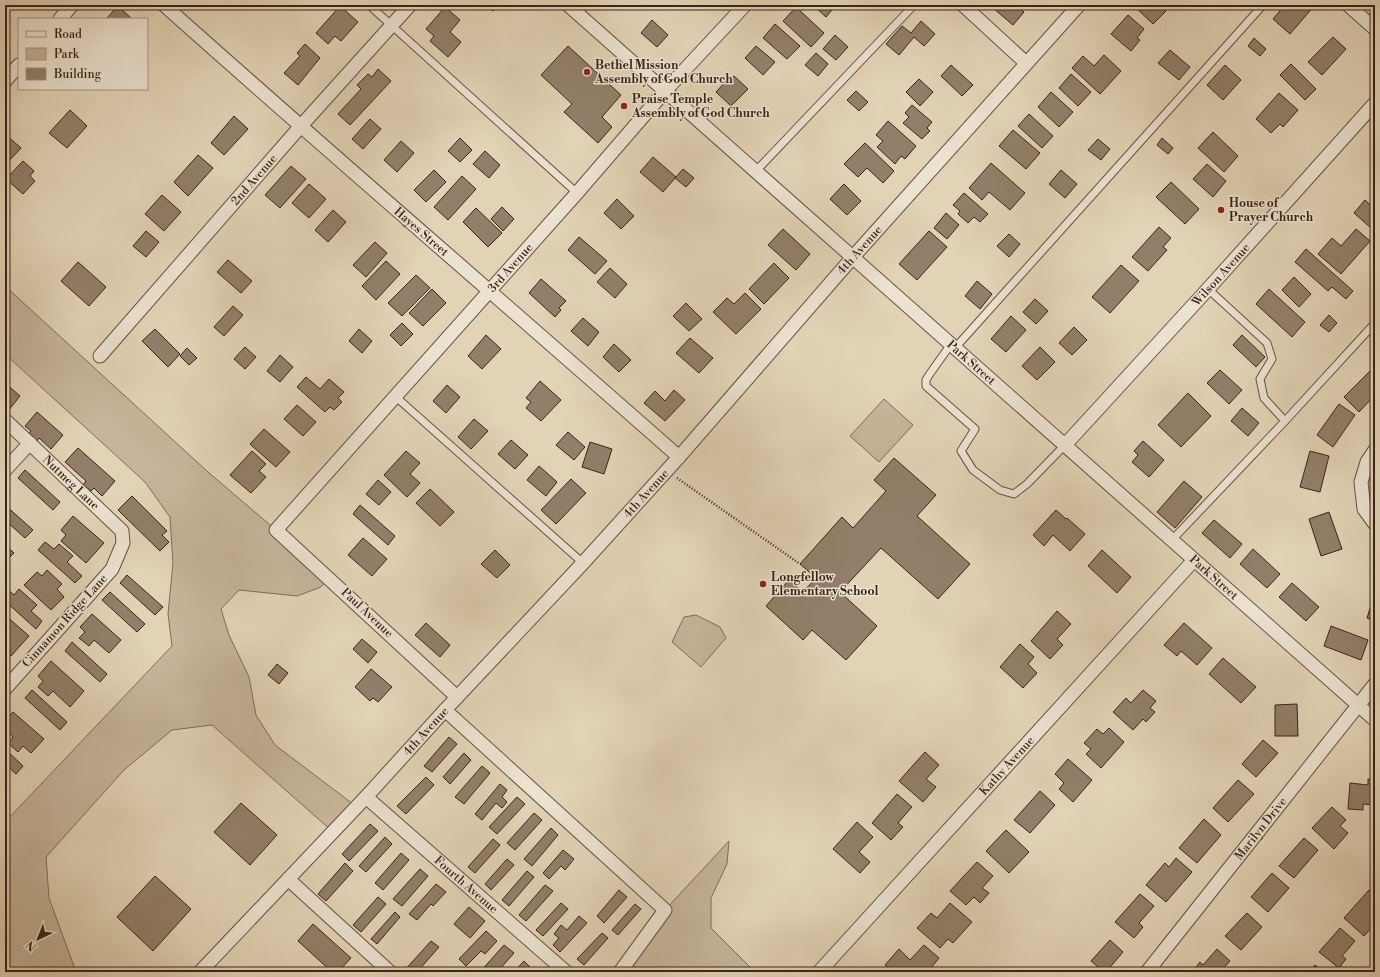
<svg xmlns="http://www.w3.org/2000/svg" width="1380" height="977" font-family="'Libre Bodoni',serif">
<style>
.green{fill:#c6b59b;stroke:#806c5a}
.building{fill:#927f6a;stroke:#3b2418}
.lines{fill:none;stroke-linecap:round;stroke-linejoin:round}
.lane-casing{stroke:#655040;stroke-width:9}
.street-casing{stroke:#655040;stroke-width:15}
.path{stroke:#3b2418;stroke-width:2.5;stroke-dasharray:1 2;stroke-linecap:butt}
.lane{stroke:#ece2d0;stroke-width:7}
.street{stroke:#ece2d0;stroke-width:13}
.poi-dot{fill:#8f2418;stroke:#ece2d0;stroke-width:1.5}
.labels{text-anchor:middle;dominant-baseline:central;stroke-width:3;stroke-linejoin:round;paint-order:stroke}
.poi-label{font-size:12px;font-weight:bold;fill:#3b2418;stroke:#ece2d0;text-anchor:start}
.street-label{font-size:12px;fill:#3b2418;stroke:#ece2d0}
</style>
<rect width="100%" height="100%" fill="#e2d3b6"/>
<filter id="stains"><feTurbulence type="fractalNoise" baseFrequency=".005" numOctaves="4"/><feColorMatrix values="0 0 0 0 .2 0 0 0 0 .09 0 0 0 0 .02 0 0 0 .5 -.17"/></filter>
<radialGradient id="worn" r=".72"><stop offset=".6" stop-color="#630" stop-opacity="0"/><stop offset="1" stop-color="#630" stop-opacity=".3"/></radialGradient>
<path class="green" d="M5,286L208,472L276,530L328,578L321,587L297,596L239,590L221,609L229,635L249,677L256,715L275,745L357,807L333,832L212,725L172,730L124,770L46,857L49,898L76,972H5V822L172,646L168,614L173,563L170,517L145,482L5,354Z
M884,399L913,425L879,462L850,436Z
M696,615L720,627L726,638L701,667L672,642L684,617Z
M729,841L727,864L711,898V928L755,972H620L665,910Z"/>
<path class="building" d="M486,5H498L493,11Z
M813,5H836L826,17Z
M996,5H1015L1024,12L1013,25L993,8Z
M1133,5H1160L1166,11L1153,24Z
M1285,5H1313L1314,6L1290,34L1273,19Z
M118,6L132,19H106Z
M340,6L358,22L341,41L335,36L328,44L316,33Z
M445,7L460,20L450,32L461,42L448,57L430,41L434,36L426,29Z
M796,7L824,33L811,47L783,21Z
M1128,15L1144,29L1137,38L1140,40L1131,51L1111,34Z
M652,20L668,35L657,47L641,33Z
M921,21L935,34L924,46L914,37L899,55L886,44L902,26L911,33Z
M775,24L800,46L787,59L763,38Z
M835,35L848,47L836,60L823,49Z
M1333,37L1346,49L1322,75L1308,62Z
M1254,38L1266,49L1260,56L1248,46Z
M305,44L320,58L298,85L284,73L300,56L297,53Z
M568,46L621,95L602,117L612,127L598,143L564,112L572,104L541,75Z
M756,46L775,62L763,75L745,58Z
M1170,50L1190,67L1179,80L1158,63Z
M816,53L828,64L818,76L805,65Z
M1104,55L1121,71L1100,94L1072,68L1083,56L1094,66Z
M1291,64L1316,89L1305,100L1280,75Z
M951,65L973,85L962,96L941,76Z
M1225,65L1241,80L1223,100L1207,85Z
M378,69L391,81L350,125L338,114L361,89L357,85L368,74L372,77Z
M1071,74L1091,92L1078,106L1059,88Z
M734,76L748,89L731,106L716,92L727,80L728,82Z
M919,79L933,92L920,106L906,92Z
M856,91L868,102L859,111L847,100Z
M1051,92L1073,112L1059,127L1038,107Z
M1279,93L1298,110L1283,127L1280,124L1271,133L1256,119Z
M912,105L932,122L927,128L930,131L922,139L903,123L909,117L905,113Z
M70,110L87,126L67,148L49,133Z
M1029,114L1053,136L1042,148L1018,126Z
M234,116L248,129L224,155L211,143Z
M370,119L381,129L363,149L352,139Z
M888,121L916,146L905,159L901,156L895,164L877,147L883,141L876,135Z
M1013,130L1040,153L1026,169L999,146Z
M1213,132L1238,156L1224,172L1198,148Z
M5,134L21,148L7,163L5,161Z
M460,138L472,150L460,162L448,151Z
M1162,138L1173,148L1168,154L1157,145Z
M1098,139L1110,149L1101,160L1088,150Z
M401,141L414,153L397,172L384,160Z
M865,143L894,171L883,183L867,168L858,177L844,164Z
M485,151L500,165L489,178L473,164Z
M198,155L213,168L188,196L174,182Z
M653,157L676,177L663,192L640,172Z
M23,161L34,171L30,176L35,181L23,194L6,179Z
M991,163L1025,193L1010,210L989,192L982,200L969,188Z
M1207,164L1226,181L1213,197L1193,179Z
M291,166L306,179L280,208L265,195Z
M683,169L694,178L686,187L675,178Z
M434,170L446,182L426,202L414,190Z
M1061,170L1077,184L1065,198L1049,184Z
M462,176L476,189L448,220L434,207Z
M1171,182L1199,209L1185,224L1156,197Z
M309,184L326,199L309,218L292,203Z
M844,184L861,201L847,215L830,199Z
M964,193L988,214L980,222L974,217L968,223L958,214L960,211L953,205Z
M162,195L181,212L164,231L145,214Z
M617,199L634,216L621,229L604,213Z
M1365,200L1375,209V224L1371,228L1354,213Z
M502,207L514,219L503,231L491,219Z
M476,208L502,233L488,247L463,222Z
M333,210L346,222L328,242L315,230Z
M946,213L959,225L947,239L934,228Z
M1159,227L1171,238L1163,247L1167,250L1148,271L1132,257Z
M783,229L810,254L796,270L768,245Z
M1356,229L1370,241L1341,274L1318,254L1332,238L1341,246Z
M146,231L159,242L146,257L133,246Z
M929,231L947,247L917,280L899,264Z
M1009,234L1020,244L1009,257L997,246Z
M579,237L607,261L595,274L568,250Z
M375,242L387,253L366,277L353,265Z
M1306,249L1353,291L1346,299L1332,287L1328,291L1295,262Z
M228,260L252,281L241,293L217,272Z
M386,261L400,274L376,300L362,286Z
M78,262L106,287L89,306L61,281Z
M774,263L789,278L764,304L749,289Z
M1121,265L1139,281L1110,313L1092,297Z
M610,268L627,284L615,298L597,282Z
M416,275L430,288L402,316L388,303Z
M1294,277L1311,294L1299,307L1282,290Z
M541,279L566,301L559,308L561,310L555,317L529,293Z
M977,281L992,294L980,309L965,296Z
M432,289L446,303L423,326L409,313Z
M1269,289L1305,322L1292,337L1256,304Z
M745,293L761,309L736,334L713,312L727,298L734,304Z
M1035,299L1048,311L1036,324L1023,312Z
M686,303L702,319L689,331L673,316Z
M233,306L243,315L224,336L214,327Z
M1329,315L1337,323L1329,332L1320,325Z
M1011,316L1026,330L1006,352L991,339Z
M583,318L599,332L588,346L571,331Z
M402,323L413,334L401,346L390,335Z
M1074,327L1087,340L1072,355L1059,343Z
M155,329L180,354L168,367L142,341Z
M359,329L372,341L362,353L349,341Z
M486,335L501,349L482,369L468,356Z
M1242,335L1265,357L1256,367L1233,345Z
M690,338L713,358L699,373L676,353Z
M614,344L631,360L619,372L603,357Z
M245,347L256,357L245,369L234,359Z
M1040,347L1055,362L1037,380L1022,366Z
M187,348L197,358L189,365L180,356Z
M280,355L293,367L280,382L267,371Z
M1372,369L1375,372V395L1359,412L1344,397Z
M1220,370L1242,390L1229,404L1207,383Z
M306,377L320,389L329,379L344,392L338,398L342,402L334,410L330,407L325,412L297,387Z
M540,381L561,400L541,421L526,408L531,402L526,398Z
M5,383L20,396L8,411L5,408Z
M447,385L460,397L446,413L433,401Z
M674,390L685,400L665,421L644,403L655,391L665,401Z
M1188,393L1211,416L1181,447L1158,425Z
M1339,404L1355,415L1333,447L1317,435Z
M297,405L316,422L303,436L284,419Z
M1242,408L1259,423L1248,436L1231,421Z
M37,412L63,435L51,449L39,438L36,442L28,435L31,431L25,426Z
M474,419L488,431L471,449L458,437Z
M264,429L290,452L276,467L250,444Z
M568,432L585,447L574,460L556,445Z
M511,440L528,455L515,469L498,454Z
M1143,441L1164,460L1149,477L1132,462L1138,455L1134,451Z
M590,442L612,449L604,474L582,467Z
M78,448L115,481L102,496L94,488L91,491L83,485L86,481L65,462Z
M252,451L266,464L259,471L266,477L251,493L230,475Z
M406,451L420,463L410,474L420,483L407,497L384,475Z
M1310,451L1329,456L1320,492L1300,487Z
M894,458L936,495L917,516L970,564L938,599L881,548L840,592L877,626L846,660L812,630L803,640L766,606L789,580L803,592L816,578L800,564L842,517L853,528L886,491L874,480Z
M539,466L557,482L546,496L527,480Z
M25,470L60,502L53,510L18,478Z
M571,479L586,493L556,524L541,510Z
M378,480L391,492L379,505L366,494Z
M1184,481L1202,497L1175,528L1157,512Z
M430,489L454,512L440,526L416,503Z
M132,496L167,531L162,535L169,542L160,551L118,510Z
M5,505L33,530L25,538L5,520Z
M360,505L395,536L388,545L353,514Z
M1056,510L1066,519L1067,518L1085,534L1070,551L1053,535L1044,546L1033,535Z
M1329,512L1342,549L1321,556L1309,519Z
M73,516L104,543L86,563L61,541L66,535L61,530Z
M1214,520L1242,544L1230,558L1202,533Z
M363,538L387,559L372,576L348,555Z
M45,542L54,549L59,544L73,556L67,562L82,576L75,583L38,550Z
M5,545L14,553L6,561L5,560Z
M1253,549L1280,574L1267,588L1240,564Z
M495,550L510,565L497,578L481,564Z
M1102,550L1131,577L1117,593L1088,566Z
M47,570L62,584L57,589L64,597L51,610L24,585L37,572L42,576Z
M127,575L163,607L155,615L120,583Z
M1292,583L1319,607L1306,621L1279,597Z
M5,587L14,595L19,589L37,605L31,611L42,621L36,629L5,601Z
M110,592L145,624L137,632L102,600Z
M1375,592V621L1367,618Z
M1057,611L1071,624L1057,639L1063,645L1050,659L1031,641Z
M92,614L121,640L109,653L94,640L89,646L79,638L85,632L80,627Z
M5,615L29,636L11,656L5,651Z
M426,623L450,645L440,657L415,635Z
M1184,623L1212,648L1197,665L1181,651L1177,656L1164,645Z
M1331,626L1368,640L1361,660L1324,646Z
M362,639L377,652L368,663L353,649Z
M72,642L107,674L100,682L65,651Z
M1020,644L1034,657L1028,664L1037,673L1023,688L1000,667Z
M1223,658L1256,687L1241,703L1209,674Z
M51,661L84,691L70,707L53,691L48,696L38,687L43,681L38,676Z
M277,664L288,673L279,684L268,675Z
M371,669L392,687L378,702L373,698L370,701L355,687Z
M32,690L67,722L60,730L25,698Z
M1143,690L1156,701L1150,708L1155,712L1146,722L1143,719L1133,730L1113,712L1126,698L1131,703Z
M1297,704L1298,736H1275V705Z
M13,712L44,739L31,753L23,746L18,752L8,743L13,737L5,730V721Z
M1109,728L1124,742L1101,768L1086,754L1091,749L1084,743L1097,729L1103,734Z
M449,737L457,744L432,772L424,766Z
M1263,740L1278,753L1256,777L1242,764Z
M5,749L23,766L16,774L5,764Z
M925,752L939,765L926,779L936,787L923,802L899,781Z
M464,753L471,760L450,784L443,777Z
M1068,759L1092,780L1073,802L1059,789L1064,783L1055,774Z
M482,766L490,773L464,804L455,797Z
M426,777L434,785L406,814L397,806Z
M1368,779L1375,780V805L1363,804V810L1348,809L1350,783L1368,785Z
M1238,780L1254,794L1228,822L1213,808Z
M500,784L507,790L502,797L507,802L502,808L496,803L482,820L475,814Z
M1040,791L1055,805L1030,833L1014,820Z
M897,794L912,807L898,823L903,827L891,840L872,823Z
M517,797L525,804L497,834L489,827Z
M241,803L277,835L250,865L214,832Z
M1332,807L1346,820L1340,826L1348,833L1334,849L1312,828Z
M534,813L542,820L515,850L507,843Z
M1204,819L1221,835L1197,863L1179,848Z
M857,822L873,837L859,852L870,862L860,873L833,849Z
M370,824L378,831L349,861L342,854Z
M551,828L558,835L532,866L524,859Z
M1006,830L1029,852L1009,873L986,851Z
M385,837L392,844L366,872L359,866Z
M1304,838L1318,850L1294,878L1279,866Z
M493,839L500,845L475,873L468,867Z
M563,850L574,859L565,870L561,866L549,879L543,873Z
M401,853L409,860L383,890L375,883Z
M1176,858L1192,872L1166,902L1146,885L1165,863L1169,867Z
M507,859L514,865L491,890L485,884Z
M977,862L993,876L982,888L989,893L980,903L974,897L966,905L950,891Z
M345,863L353,871L326,901L318,894Z
M420,869L428,876L402,906L393,899Z
M527,871L534,877L509,906L502,900Z
M1272,873L1289,888L1268,912L1251,897Z
M155,876L191,909L153,951L117,917Z
M436,884L446,892L433,906L431,904L417,920L409,914Z
M545,885L553,891L526,921L519,915Z
M619,890L627,897L604,923L597,916Z
M1369,890L1375,895V916L1370,921L1374,925L1364,936L1344,918Z
M1140,894L1154,906L1139,923L1143,927L1134,938L1115,922Z
M378,897L386,904L361,932L353,925Z
M561,903L568,909L543,936L536,930Z
M950,903L972,922L953,943L948,939L940,948L917,928L931,913L937,918Z
M635,904L641,909L618,935L612,930Z
M469,907L485,921L470,938L454,924Z
M395,912L400,917L377,944L371,939Z
M1247,913L1262,927L1241,950L1225,936Z
M579,916L587,923L560,952L553,945L559,938L554,934L561,925L567,930Z
M313,924L351,958L338,972H332L298,941Z
M1340,928L1355,941L1342,956L1346,959L1339,968L1319,952Z
M486,931L497,941L485,954L481,951L466,966L459,959Z
M602,933L608,938L584,965L577,959Z
M1110,940L1123,952L1106,972H1104L1091,961Z
M431,941L439,947L417,972H406L404,971Z
M504,945L514,953L499,970L496,968L493,972H480Z
M924,945L939,958L931,968L934,971L933,972H893L885,965L899,949L910,960Z
M1217,949L1230,961L1220,972L1193,971L1200,962L1203,965Z
M524,961L530,967L526,972H514Z
M1315,965L1323,972H1309Z"/>
<g class="lines">
<g class="lane-casing">
<path id="lane" d="M369,5L577,193
M756,171L914,5
M1208,289L1267,343L1272,359L1260,379L1264,398L1285,421
M951,344L929,375L926,380V386L975,429L961,451L973,470L1000,490L1014,494L1027,484L1065,445
M955,348L1263,5
M396,397L583,563
M1172,540L1285,421L1375,323"/>
</g>
<g class="street-casing">
<g id="street">
<path id="s1" d="M164,5C334,157 508,306 679,457"/>
<path id="s2" d="M568,5L1375,720"/>
<path d="M963,5L1026,63"/>
<path d="M1348,5L1375,29"/>
<path d="M60,19L72,5"/>
<path d="M5,81L19,65"/>
<path id="s3" d="M100,356L300,127L410,5"/>
<path id="s4" d="M5,420L122,531L123,543L112,569L5,689"/>
<path id="s5" d="M1065,445L1208,289L1375,103"/>
<path d="M1375,450L1367,462L1361,482L1364,509L1375,524"/>
<path d="M5,470L30,443"/>
<path id="s6" d="M457,697L276,530L577,193L665,91L745,5"/>
<path d="M445,710L665,910L620,972"/>
<path id="s7" d="M366,797L566,972"/>
<path d="M288,879L390,972"/>
<path id="s8" d="M200,972L366,797L445,710L583,563L679,457L853,257L1079,5"/>
<path id="s9" d="M819,972L1194,560"/>
<path id="s10" d="M1147,972L1375,684"/>
</g>
</g>
<path class="path" d="M677,478L800,564"/>
<use href="#lane" class="lane"/>
<use href="#street" class="street"/>
</g>
<g class="poi-dot">
<circle cx="587" cy="72" r="4"/>
<circle cx="624" cy="106" r="4"/>
<circle cx="1221" cy="210" r="4"/>
<circle cx="763" cy="584" r="4"/>
</g>
<g class="labels">
<g class="poi-label">
<text x="595" y="65">Bethel Mission<tspan x="595" dy="14">Assembly of God Church</tspan></text>
<text x="632" y="99">Praise Temple<tspan x="632" dy="14">Assembly of God Church</tspan></text>
<text x="1229" y="203">House of<tspan x="1229" dy="14">Prayer Church</tspan></text>
<text x="771" y="577">Longfellow<tspan x="771" dy="14">Elementary School</tspan></text>
</g>
<g class="street-label">
<text stroke="none"><textPath href="#s3" startOffset="234">2nd Avenue</textPath></text>
<text stroke="none"><textPath href="#s1" startOffset="343">Hayes Street</textPath></text>
<text stroke="none"><textPath href="#s8" startOffset="978">4th Avenue</textPath></text>
<text stroke="none"><textPath href="#s6" startOffset="598">3rd Avenue</textPath></text>
<text stroke="none"><textPath href="#s5" startOffset="231">Wilson Avenue</textPath></text>
<text stroke="none"><textPath href="#s2" startOffset="539">Park Street</textPath></text>
<text stroke="none"><textPath href="#s4" startOffset="91">Nutmeg Lane</textPath></text>
<text stroke="none"><textPath href="#s8" startOffset="654">4th Avenue</textPath></text>
<text stroke="none"><textPath href="#s2" startOffset="863">Park Street</textPath></text>
<text transform="translate(367 613) rotate(43)">Paul Avenue</text>
<text transform="translate(65 621) rotate(-48)">Cinnamon Ridge Lane</text>
<text stroke="none"><textPath href="#s8" startOffset="330">4th Avenue</textPath></text>
<text stroke="none"><textPath href="#s9" startOffset="279">Kathy Avenue</textPath></text>
<text stroke="none"><textPath href="#s10" startOffset="183">Marilyn Drive</textPath></text>
<text stroke="none"><textPath href="#s7" startOffset="133">Fourth Avenue</textPath></text>
</g>
</g>
<rect width="1380" height="977" fill="none" stroke="#e2d3b6" stroke-width="20"/>
<rect x="6" y="6" width="1368" height="965" fill="none" stroke="#3b2418" stroke-width="2"/>
<rect x="10" y="10" width="1360" height="957" fill="none" stroke="#3b2418"/>
<rect x="18" y="18" width="130" height="72" fill="#ece2d0" stroke="#a59686"/>
<rect x="26" y="31" width="20" height="6" fill="#ece2d0" stroke="#a59686"/>
<text x="54" y="38" font-size="12" fill="#3b2418">Road</text>
<rect x="26" y="48" width="20" height="12" fill="#c6b59b" stroke="#a59686"/>
<text x="54" y="58" font-size="12" fill="#3b2418">Park</text>
<rect x="26" y="68" width="20" height="12" fill="#927f6a" stroke="#a59686"/>
<text x="54" y="78" font-size="12" fill="#3b2418">Building</text>
<g transform="translate(38 939) rotate(223)" stroke="#ece2d0" stroke-width="3" paint-order="stroke">
<path d="M0-3L7 15L0 10L-7 15Z" fill="#3b2418"/>
<text y="-6" font-size="11" font-weight="bold" text-anchor="middle" fill="#3b2418">N</text>
</g>
<rect width="100%" height="100%" filter="url(#stains)"/>
<rect width="100%" height="100%" fill="url(#worn)"/>
</svg>
